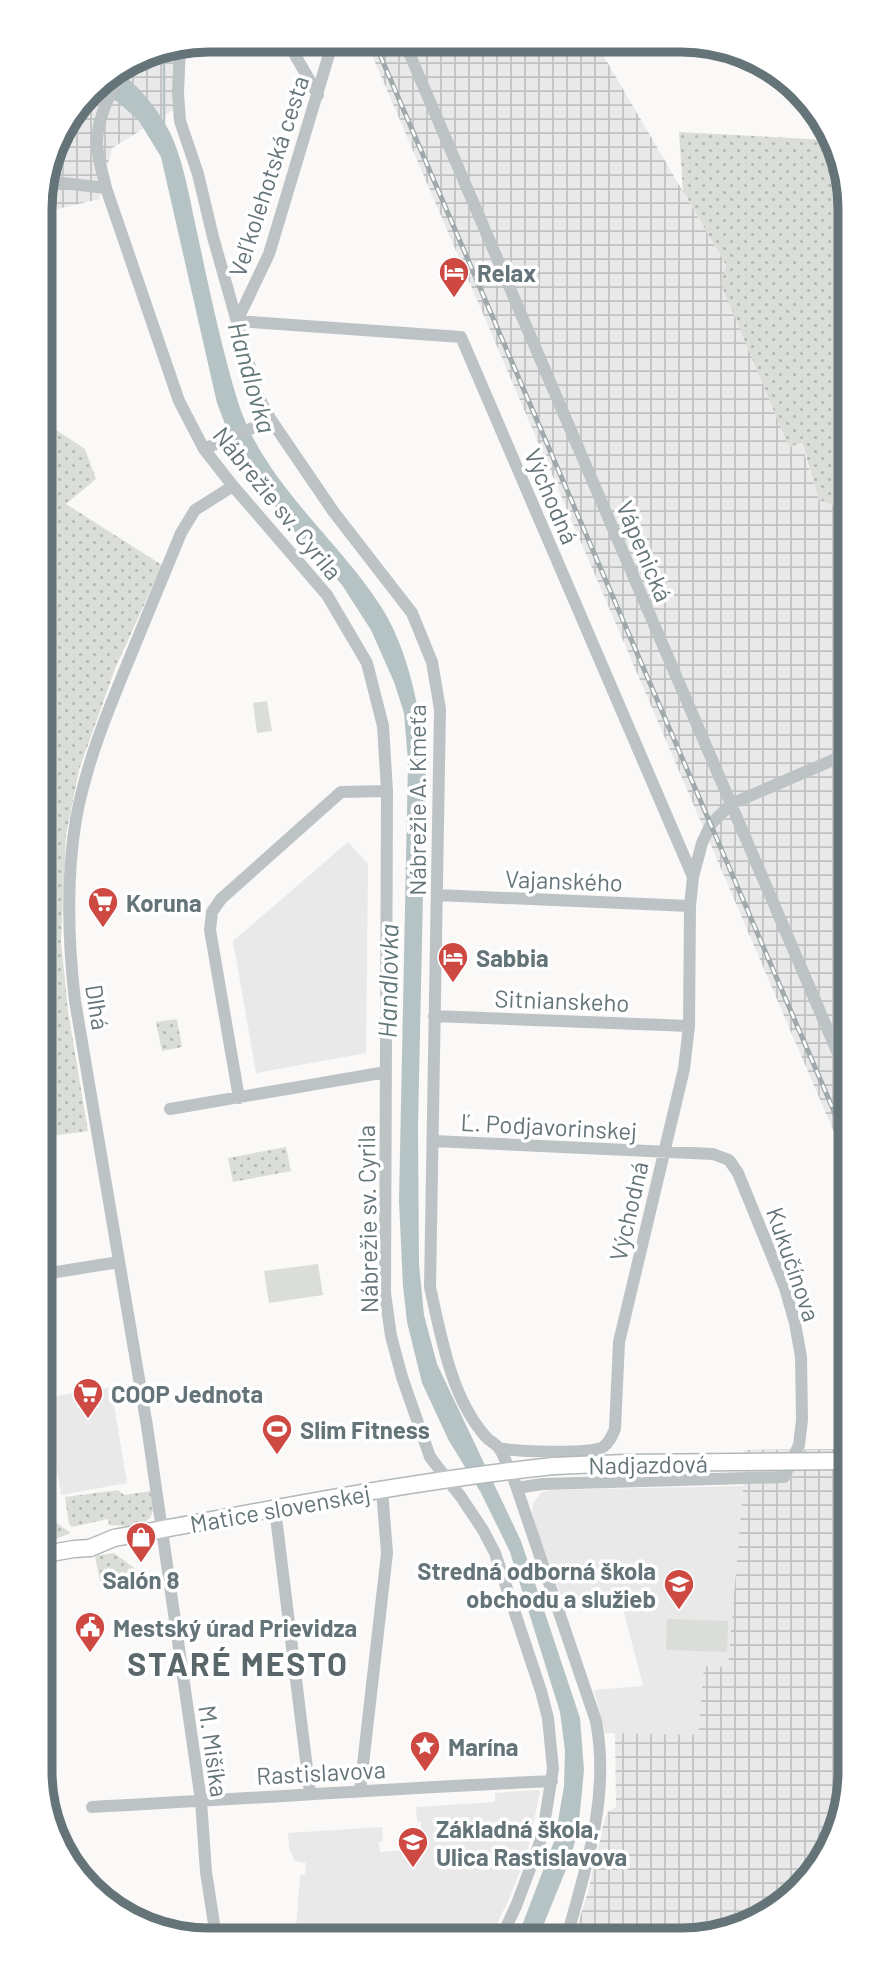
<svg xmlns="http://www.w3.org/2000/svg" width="891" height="1981" font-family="Barlow,sans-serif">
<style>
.built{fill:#e8e9e8}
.industrial{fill:url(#industrial-grid)}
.green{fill:url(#green-dots)}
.pitch{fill:#dbded8}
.water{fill:#b6c3c5}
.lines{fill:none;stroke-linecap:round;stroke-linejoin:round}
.stream{stroke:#b6c3c5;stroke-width:2.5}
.major-casing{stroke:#b2b8ba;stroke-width:19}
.minor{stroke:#bdc3c5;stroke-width:12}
.major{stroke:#fff;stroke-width:16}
.rail-casing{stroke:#a0a9ab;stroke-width:5}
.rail{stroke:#fff;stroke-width:2.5;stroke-dasharray:8;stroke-linecap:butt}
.major-bridge-casing{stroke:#b2b8ba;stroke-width:19;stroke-linecap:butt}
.major-bridge{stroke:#fff;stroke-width:16}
.labels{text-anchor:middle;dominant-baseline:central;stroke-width:7;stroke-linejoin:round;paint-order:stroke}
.street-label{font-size:24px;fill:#647479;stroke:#fff}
.poi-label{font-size:24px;font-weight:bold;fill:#647479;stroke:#fff;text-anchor:start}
.water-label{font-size:26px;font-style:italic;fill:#637779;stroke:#fff}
.district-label{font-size:32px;font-weight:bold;letter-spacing:2px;fill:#5a676b;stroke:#fff}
.rim{fill:none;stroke:#647479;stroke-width:9}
</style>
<defs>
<pattern id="industrial-grid" width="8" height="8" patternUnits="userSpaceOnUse" patternTransform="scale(1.75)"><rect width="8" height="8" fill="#e8e9e8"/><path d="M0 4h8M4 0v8" fill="none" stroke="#c0c1c1"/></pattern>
<pattern id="green-dots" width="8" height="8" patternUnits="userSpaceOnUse" patternTransform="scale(1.75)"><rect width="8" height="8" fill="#dbded8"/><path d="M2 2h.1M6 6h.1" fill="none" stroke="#b5b9b4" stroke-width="1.8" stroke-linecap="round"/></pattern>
</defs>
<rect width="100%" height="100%" fill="#faf9f8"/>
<path class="built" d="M348,842L368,864L366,1053L256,1073L233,941Z
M111,1387L127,1483L61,1495L45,1398Z
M743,1486L740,1544L728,1667L704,1666L698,1736L605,1733L594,1690L643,1686L620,1597L563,1601L535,1525L532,1509L534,1502L541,1493L548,1490Z
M538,1790L540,1792L527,1854L509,1899L491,1936L294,1937L297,1918L300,1875H305L306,1863L295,1861L289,1848L288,1833L382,1827L383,1841L379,1842L380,1852L408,1850V1847L413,1846L414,1849H422L421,1822L417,1821L416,1807L495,1802V1793Z"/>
<path class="industrial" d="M366,41L596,43L726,265L789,447L801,443L819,500L846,510L848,1165Z
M179,46L182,105L112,148L99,199L41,213V198L58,135L98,83L145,53Z
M849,1449L850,1783L815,1875L776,1912L726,1935L574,1936L588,1892L604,1821L608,1812L616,1807L615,1733L698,1735L704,1666L728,1667L744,1477V1450Z"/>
<path class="green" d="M679,132L829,140L845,165L846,510L819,500L802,443L789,447L721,284L726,265L683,191Z
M41,420L85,449L96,479L66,504L162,565L115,669L79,770L66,835L61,941L68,1011L88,1131L44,1137Z
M177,1019L182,1047L162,1051L156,1022Z
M286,1147L291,1171L233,1182L228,1158Z
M118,1490L124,1495L151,1491C152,1496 154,1503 153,1509C151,1530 124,1526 109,1525L108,1519L72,1527L69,1524L65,1497Z
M48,1517L71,1533L48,1542L45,1518Z
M114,1553L140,1572L131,1581L101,1586L95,1556Z"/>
<path class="pitch" d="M267,701L272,731L257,733L253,703Z
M318,1264L323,1295L269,1303L264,1271Z
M667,1619L728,1621L727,1652L666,1650Z"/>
<path class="water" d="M116,71C137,81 164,117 173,139C185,168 190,201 197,232C209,288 221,346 238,402C264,483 335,536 380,605C409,650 418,705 426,757L418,1126L419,1264L424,1315L437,1364L521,1541L580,1718L584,1770L578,1832L569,1862L539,1936H518L555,1839L564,1786L565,1751L560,1712L510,1552L481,1493L449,1441L422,1383L407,1322L403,1286L399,1201L408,761L404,713L394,682L371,630L342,585L287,523L234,448L217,403L161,157L139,121L118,102L92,90L98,83Z"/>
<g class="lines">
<path class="stream" d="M164,126V49"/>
<g class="major-casing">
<path id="major" d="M45,1554L74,1549L90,1548L114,1538C260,1512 407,1481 554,1466"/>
</g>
<path class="minor" d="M287,41L318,95
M404,41L848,1077
M180,46L178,93L180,121L198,174L213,237L258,396L271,420L333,511L412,613L432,662L440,709L430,1287C441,1336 451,1398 486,1437C489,1441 495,1443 498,1447C503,1452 506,1464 511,1471L596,1721C610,1795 587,1865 567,1936
M122,68C112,91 97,117 97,143C97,158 103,173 106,188L179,401L204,449L233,486L327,595L367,663L383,726L387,791L385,1293L391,1336L402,1377L430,1457L461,1497L483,1530L495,1553L541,1691L548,1718L553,1769L545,1819L539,1845L516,1906L502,1936
M45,181L106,188
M237,321L461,337L693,877
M237,321L269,254L333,41
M204,449L271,420
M437,895L690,906
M434,1016L689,1026
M239,1098L210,930L212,912L221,899L341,792L387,791
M170,1109L386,1072
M433,1141L713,1154L729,1160L738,1173L785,1288L795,1323L801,1357L802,1420L799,1445L784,1477L542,1484L517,1488
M44,1274L119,1262
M499,1448C515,1452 589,1454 603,1447C609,1443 612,1436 615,1429L619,1342L684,1069L689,1026L690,906L693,877L702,843L711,824L731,804L847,754
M275,1509L310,1793
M360,1791L387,1553L382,1490
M92,1807C245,1799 399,1788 552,1781
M216,1937L206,1872L201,1801L147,1426L75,1001C68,941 66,879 76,819C86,764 107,713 128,662C146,619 163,576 181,533L195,510L233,486"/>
<use href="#major" class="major"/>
<g class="rail-casing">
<path id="rail" d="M374,41L848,1144"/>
</g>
<use href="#rail" class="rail"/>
<g class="major-bridge-casing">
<path id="major-bridge" d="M554,1466L625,1463L849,1461"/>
</g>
<use href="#major-bridge" class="major-bridge"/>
</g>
<defs>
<g id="hotel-pin" transform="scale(1.575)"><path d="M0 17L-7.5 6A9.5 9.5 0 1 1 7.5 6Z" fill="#cf4943" stroke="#fff"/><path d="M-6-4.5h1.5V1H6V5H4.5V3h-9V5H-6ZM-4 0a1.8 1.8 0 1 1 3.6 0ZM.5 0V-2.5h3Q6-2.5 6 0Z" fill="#fff"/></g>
<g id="supermarket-pin" transform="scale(1.575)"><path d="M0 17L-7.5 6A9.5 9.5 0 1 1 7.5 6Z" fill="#cf4943" stroke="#fff"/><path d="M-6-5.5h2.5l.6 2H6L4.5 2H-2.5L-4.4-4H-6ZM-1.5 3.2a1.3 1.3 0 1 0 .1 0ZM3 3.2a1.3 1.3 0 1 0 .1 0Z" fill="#fff"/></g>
<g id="stadium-pin" transform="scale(1.575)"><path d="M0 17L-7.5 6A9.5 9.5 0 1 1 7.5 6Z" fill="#cf4943" stroke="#fff"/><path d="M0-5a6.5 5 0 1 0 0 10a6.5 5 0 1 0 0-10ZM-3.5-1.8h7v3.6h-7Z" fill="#fff"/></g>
<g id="shop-pin" transform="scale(1.575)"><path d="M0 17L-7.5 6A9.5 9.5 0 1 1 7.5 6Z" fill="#cf4943" stroke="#fff"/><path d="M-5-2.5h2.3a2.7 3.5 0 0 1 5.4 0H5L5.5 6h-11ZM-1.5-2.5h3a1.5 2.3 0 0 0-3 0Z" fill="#fff"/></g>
<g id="school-pin" transform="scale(1.575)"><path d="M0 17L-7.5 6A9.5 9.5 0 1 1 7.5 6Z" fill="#cf4943" stroke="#fff"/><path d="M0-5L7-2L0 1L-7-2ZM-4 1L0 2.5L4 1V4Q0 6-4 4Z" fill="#fff"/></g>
<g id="civic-pin" transform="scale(1.575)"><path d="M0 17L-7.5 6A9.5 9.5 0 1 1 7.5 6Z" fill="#cf4943" stroke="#fff"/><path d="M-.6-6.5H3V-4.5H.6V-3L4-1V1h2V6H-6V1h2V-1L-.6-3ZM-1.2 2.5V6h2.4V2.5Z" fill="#fff"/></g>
<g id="sight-pin" transform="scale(1.575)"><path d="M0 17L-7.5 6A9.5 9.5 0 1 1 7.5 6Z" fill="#cf4943" stroke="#fff"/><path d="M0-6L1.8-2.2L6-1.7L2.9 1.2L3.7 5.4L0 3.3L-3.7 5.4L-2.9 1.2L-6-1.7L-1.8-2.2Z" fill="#fff"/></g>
</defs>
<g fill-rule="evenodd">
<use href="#hotel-pin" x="454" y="272"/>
<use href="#supermarket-pin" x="103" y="902"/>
<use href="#hotel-pin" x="453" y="957"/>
<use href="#supermarket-pin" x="88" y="1393"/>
<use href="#stadium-pin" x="277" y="1429"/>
<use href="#shop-pin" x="141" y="1537"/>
<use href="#school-pin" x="679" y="1584"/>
<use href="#civic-pin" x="90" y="1627"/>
<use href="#sight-pin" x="425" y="1746"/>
<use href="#school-pin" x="413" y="1842"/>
</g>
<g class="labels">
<g class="street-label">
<text transform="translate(268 176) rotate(-72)">Veľkolehotská cesta</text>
<text transform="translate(552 496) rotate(67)">Východná</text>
<text transform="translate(278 503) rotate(51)">Nábrežie sv. Cyrila</text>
<text transform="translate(645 551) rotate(67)">Vápenická</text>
<text transform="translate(416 800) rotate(-90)">Nábrežie A. Kmeťa</text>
<text transform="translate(564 880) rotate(2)">Vajanského</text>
<text transform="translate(562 1000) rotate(2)">Sitnianskeho</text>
<text transform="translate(98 1007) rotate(81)">Dlhá</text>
<text transform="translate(549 1126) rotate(3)">Ľ. Podjavorinskej</text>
<text transform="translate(628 1211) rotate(-77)">Východná</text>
<text transform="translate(367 1219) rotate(-91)">Nábrežie sv. Cyrila</text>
<text transform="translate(794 1264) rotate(71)">Kukučínova</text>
<text transform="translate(648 1464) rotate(-1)">Nadjazdová</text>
<text transform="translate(280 1508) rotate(-10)">Matice slovenskej</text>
<text transform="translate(214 1751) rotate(82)">M. Mišíka</text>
<text transform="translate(321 1772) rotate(-3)">Rastislavova</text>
</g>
<g class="poi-label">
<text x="477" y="272">Relax</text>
<text x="126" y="902">Koruna</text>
<text x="476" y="957">Sabbia</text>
<text x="111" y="1393">COOP Jednota</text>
<text x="300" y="1429">Slim Fitness</text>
<text x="656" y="1570" text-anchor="end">Stredná odborná škola<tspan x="656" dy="28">obchodu a služieb</tspan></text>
<text x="141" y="1579" text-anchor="middle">Salón 8</text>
<text x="113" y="1627">Mestský úrad Prievidza</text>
<text x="448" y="1746">Marína</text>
<text x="436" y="1828">Základná škola,<tspan x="436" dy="28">Ulica Rastislavova</tspan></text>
</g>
<g class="water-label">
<text transform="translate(253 377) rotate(74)">Handlovka</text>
<text transform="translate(387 981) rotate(-89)">Handlovka</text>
</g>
<g class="district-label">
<text x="238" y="1663">STARÉ MESTO</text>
</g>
</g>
<path d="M0 0H891V1981H0ZM209 52H681A157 157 0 0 1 838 209V1771A157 157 0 0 1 681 1928H209A157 157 0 0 1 52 1771V209A157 157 0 0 1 209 52Z" fill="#fff" fill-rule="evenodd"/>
<path class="rim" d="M209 52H681A157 157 0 0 1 838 209V1771A157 157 0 0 1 681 1928H209A157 157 0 0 1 52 1771V209A157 157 0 0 1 209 52Z"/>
</svg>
